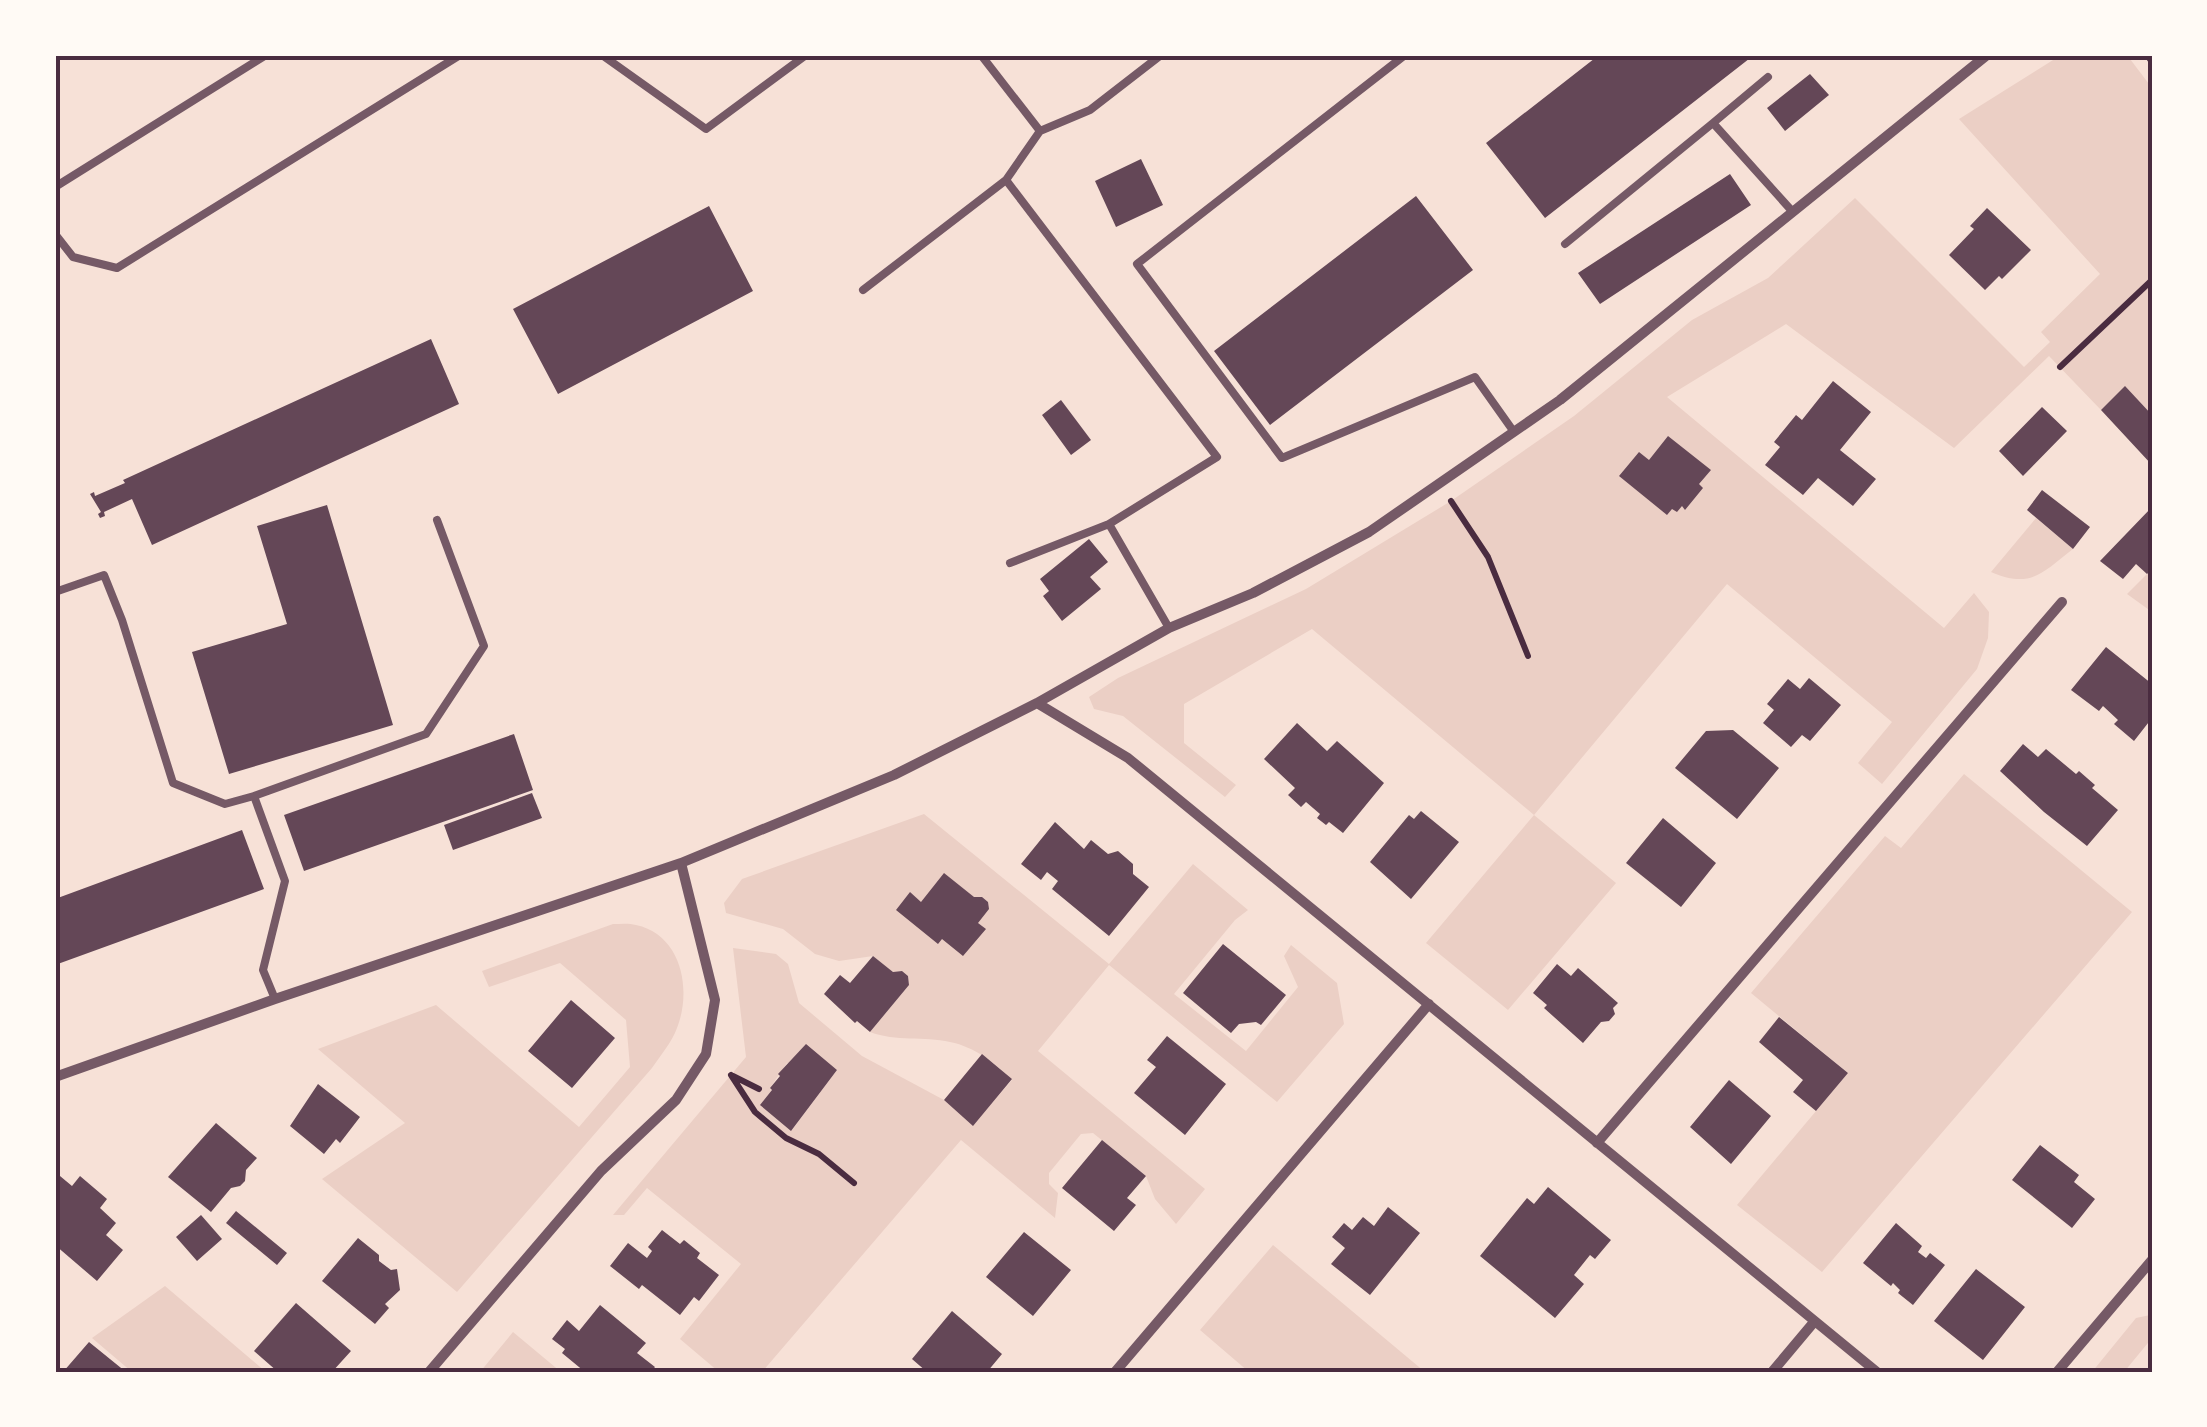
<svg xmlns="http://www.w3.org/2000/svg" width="2207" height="1427" font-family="'Noto Sans',sans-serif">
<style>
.green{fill:#ebcfc5;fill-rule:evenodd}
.building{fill:#644757}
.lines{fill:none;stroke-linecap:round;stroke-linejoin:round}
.path{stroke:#4a2c40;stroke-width:6}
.service{stroke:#755966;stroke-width:8}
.minor{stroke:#755966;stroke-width:10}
.neatline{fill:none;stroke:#4a2c40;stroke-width:4}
</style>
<rect width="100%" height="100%" fill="#f7e1d7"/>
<path class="green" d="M2061,55H2127L2152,88V415L2125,387L2101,410L2049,356L1954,448L1786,324L1667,397L1944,628L1974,593L1989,612L1988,638L1977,669L1882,784L1858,763L1892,722L1727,584L1534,815L1616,883L1508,1010L1426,943L1534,815L1312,629L1184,704V743L1236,785L1225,797L1123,716L1094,709L1089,697L1118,678L1306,589L1451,501L1574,416L1692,320L1768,278L1855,198L2024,367L2050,342L2041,332L2100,274L1959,119Z
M2036,518L2073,549C2042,573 2031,589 1991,572Z
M2152,569V612L2127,594Z
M1964,774L2132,912L1822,1272L1737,1205L1848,1073L1751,993L1885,836L1901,848Z
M924,814L1109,964L1193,864L1248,910L1235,920L1174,994L1246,1051L1298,987L1284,956L1291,945L1337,983L1344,1024L1277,1102L1109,965L1038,1051L1205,1189L1176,1224L1155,1199L1146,1176L1093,1133L1081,1134L1049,1173V1184L1058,1193L1055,1218L961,1140L762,1372H719L680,1339L741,1264L647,1188L624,1215H613L746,1057L733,948L776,954L788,964L799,1003L862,1056L944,1100L973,1125L1012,1080C995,1063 975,1047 950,1042C924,1036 896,1042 870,1032L909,985L908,976L902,971L893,972L873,956L839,961L815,954L783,929L726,913L724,903L742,879ZM806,1045L837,1070L792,1130L770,1088L787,1063L789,1064Z
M613,924C620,924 629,923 636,925C682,935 692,990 677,1028C672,1042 660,1056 652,1068L457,1292L322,1179L405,1123L318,1049L436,1005L579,1127L630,1067L626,1020L560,963L489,987L482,971Z
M1273,1245L1425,1372H1249L1200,1330Z
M165,1286L266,1372H132L92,1338Z
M2150,1315L2152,1338L2124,1372H2092L2136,1318Z
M513,1332L561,1372H480Z"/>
<path class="building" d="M1599,55H1754L1545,218L1486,143Z
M1810,74L1829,95L1785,131L1767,108Z
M1141,159L1163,205L1116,227L1095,181Z
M1730,174L1751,205L1600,304L1578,273Z
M1416,196L1473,270L1270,425L1214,351Z
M709,206L753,291L558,394L513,309Z
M1987,208L2031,250L2002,279L1999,276L1985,290L1949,255L1974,229L1970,226Z
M431,339L459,404L152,545L132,499L104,512L105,516L100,518L98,514L101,512L90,494L94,492L95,496L125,483L123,480Z
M1833,381L1871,412L1840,450L1876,479L1853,506L1818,478L1803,495L1765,465L1780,447L1774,442L1796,415L1802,420Z
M2125,386L2152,415V465L2101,410Z
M1061,400L1091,440L1071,455L1042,415Z
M2042,407L2067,431L2023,476L1999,451Z
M1668,436L1711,470L1699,484L1703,488L1685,510L1682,506L1677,512L1672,509L1667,515L1619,476L1639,452L1649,460Z
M2042,490L2090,527L2073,549L2027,510Z
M327,505L393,725L229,774L192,652L287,624L257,526Z
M2152,507V569L2147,574L2136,564L2123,579L2100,561Z
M1089,539L1108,562L1090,577L1101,589L1062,621L1043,596L1049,591L1040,579Z
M2106,647L2152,684V718L2134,741L2114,724L2118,720L2103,706L2099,711L2071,690Z
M1809,678L1841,705L1810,741L1802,735L1791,747L1763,723L1774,710L1767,704L1788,679L1800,689Z
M1297,723L1327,751L1337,741L1384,783L1343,833L1329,822L1326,825L1317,818L1320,814L1306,802L1301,807L1288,795L1295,788L1264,759Z
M1733,730L1779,768L1737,819L1675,768L1706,731Z
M514,734L533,790L304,871L284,815Z
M2023,744L2038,757L2046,749L2076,774L2079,771L2095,785L2092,788L2118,810L2087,846L2044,812L2000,771Z
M532,793L542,818L453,850L444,825Z
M1421,811L1459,842L1411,899L1370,862L1409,815L1414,819Z
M1663,818L1716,863L1681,907L1626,863Z
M1055,822L1084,849L1091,840L1108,854L1118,851L1133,864V874L1149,887L1109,936L1052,889L1058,881L1047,872L1041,880L1021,864Z
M242,830L264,889L55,965V899Z
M944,873L974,897H982L988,902L989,909L978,923L986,929L963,956L942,939L938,944L896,910L910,892L921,902Z
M1223,944L1286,995L1261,1025L1256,1022L1239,1024L1231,1033L1183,993Z
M873,956L893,972L902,971L908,976L909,985L870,1032L857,1021L855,1023L824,994L840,975L850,983Z
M1557,964L1571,976L1578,968L1618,1003L1613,1008L1615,1014L1609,1021L1601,1022L1583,1043L1544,1008L1547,1005L1533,993Z
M571,1000L615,1038L572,1088L528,1051Z
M1779,1017L1848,1073L1816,1111L1793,1092L1803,1080L1759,1042Z
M1167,1036L1226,1084L1185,1135L1134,1093L1156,1067L1147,1060Z
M806,1044L837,1070L791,1131L760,1105L772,1090L770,1088L780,1076L778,1074Z
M982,1054L1012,1079L973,1126L944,1100Z
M1729,1080L1771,1116L1731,1164L1690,1127Z
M318,1084L360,1117L340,1143L336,1139L324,1154L290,1126Z
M216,1123L257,1158L246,1170L245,1181L240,1186L231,1188L211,1212L168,1177Z
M1102,1140L1146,1176L1127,1198L1136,1205L1114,1231L1062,1188Z
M2040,1145L2079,1175L2074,1182L2095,1199L2072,1228L2012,1180Z
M60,1176L72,1186L80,1176L107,1199L100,1208L116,1223L106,1235L123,1250L97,1281L55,1245V1181Z
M1548,1187L1611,1240L1595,1259L1590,1255L1574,1275L1584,1284L1555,1318L1480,1256L1527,1198L1534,1204Z
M1388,1207L1420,1233L1370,1295L1331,1264L1345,1248L1332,1237L1344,1223L1352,1230L1363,1217L1374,1226Z
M236,1211L287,1253L277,1265L226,1223Z
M201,1215L222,1239L197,1261L176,1237Z
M1896,1223L1922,1246L1918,1252L1926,1258L1930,1253L1945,1265L1913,1305L1898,1293L1900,1290L1893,1283L1891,1286L1863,1263Z
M662,1230L680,1244L684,1240L700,1253L697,1258L719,1275L699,1301L694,1297L680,1315L642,1285L639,1289L610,1266L628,1243L647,1258L652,1251L648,1247Z
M1024,1232L1071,1270L1033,1316L986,1277Z
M358,1238L379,1255V1261L391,1270L397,1269L400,1290L385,1304L389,1308L375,1324L322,1281Z
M1976,1269L2025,1307L1983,1360L1934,1321Z
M296,1303L351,1351L332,1372H278L254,1351Z
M600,1305L646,1343L637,1353L655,1367L651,1372H594L589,1368L585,1372L562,1353L565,1349L552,1339L567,1320L579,1331Z
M952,1311L1002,1354L987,1372H927L912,1359Z
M89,1342L126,1372H63Z"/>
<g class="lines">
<path class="path" d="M2147,55L2152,62
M2060,367L2152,280
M1451,501L1488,557L1528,656
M731,1075L755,1112L786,1138L819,1154L854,1183
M733,1076L759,1089"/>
<path class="service" d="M602,55L706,129L806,55
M981,55L1040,131
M1405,55L1137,264L1282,458L1475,377L1514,432
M1768,77L1713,123L1792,211
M1006,180L1040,131L1090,110L1161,55
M55,187L266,55
M55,234L73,257L117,268L460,55
M1565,244L1713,123
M863,290L1006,180L1217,457L1109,524
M1010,563L1109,524L1169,628
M55,592L104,575L122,620L173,783L225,804L254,796L285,881L263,970L275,999
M254,796L426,734L484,646L437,520"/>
<path class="minor" d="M1037,703L1128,758L1877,1372
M55,1077L275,999L681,863L894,775L1037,703L1169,628L1253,593L1369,532L1560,400L1987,55
M1597,1143L2062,602
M429,1372L601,1171L676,1100L706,1054L715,1000L681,863
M1115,1372L1429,1004
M1772,1372L1814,1322
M2057,1372L2152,1260"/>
</g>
<rect width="2207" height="1427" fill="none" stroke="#fffaf5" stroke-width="115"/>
<rect x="58" y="58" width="2092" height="1312" class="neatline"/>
</svg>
